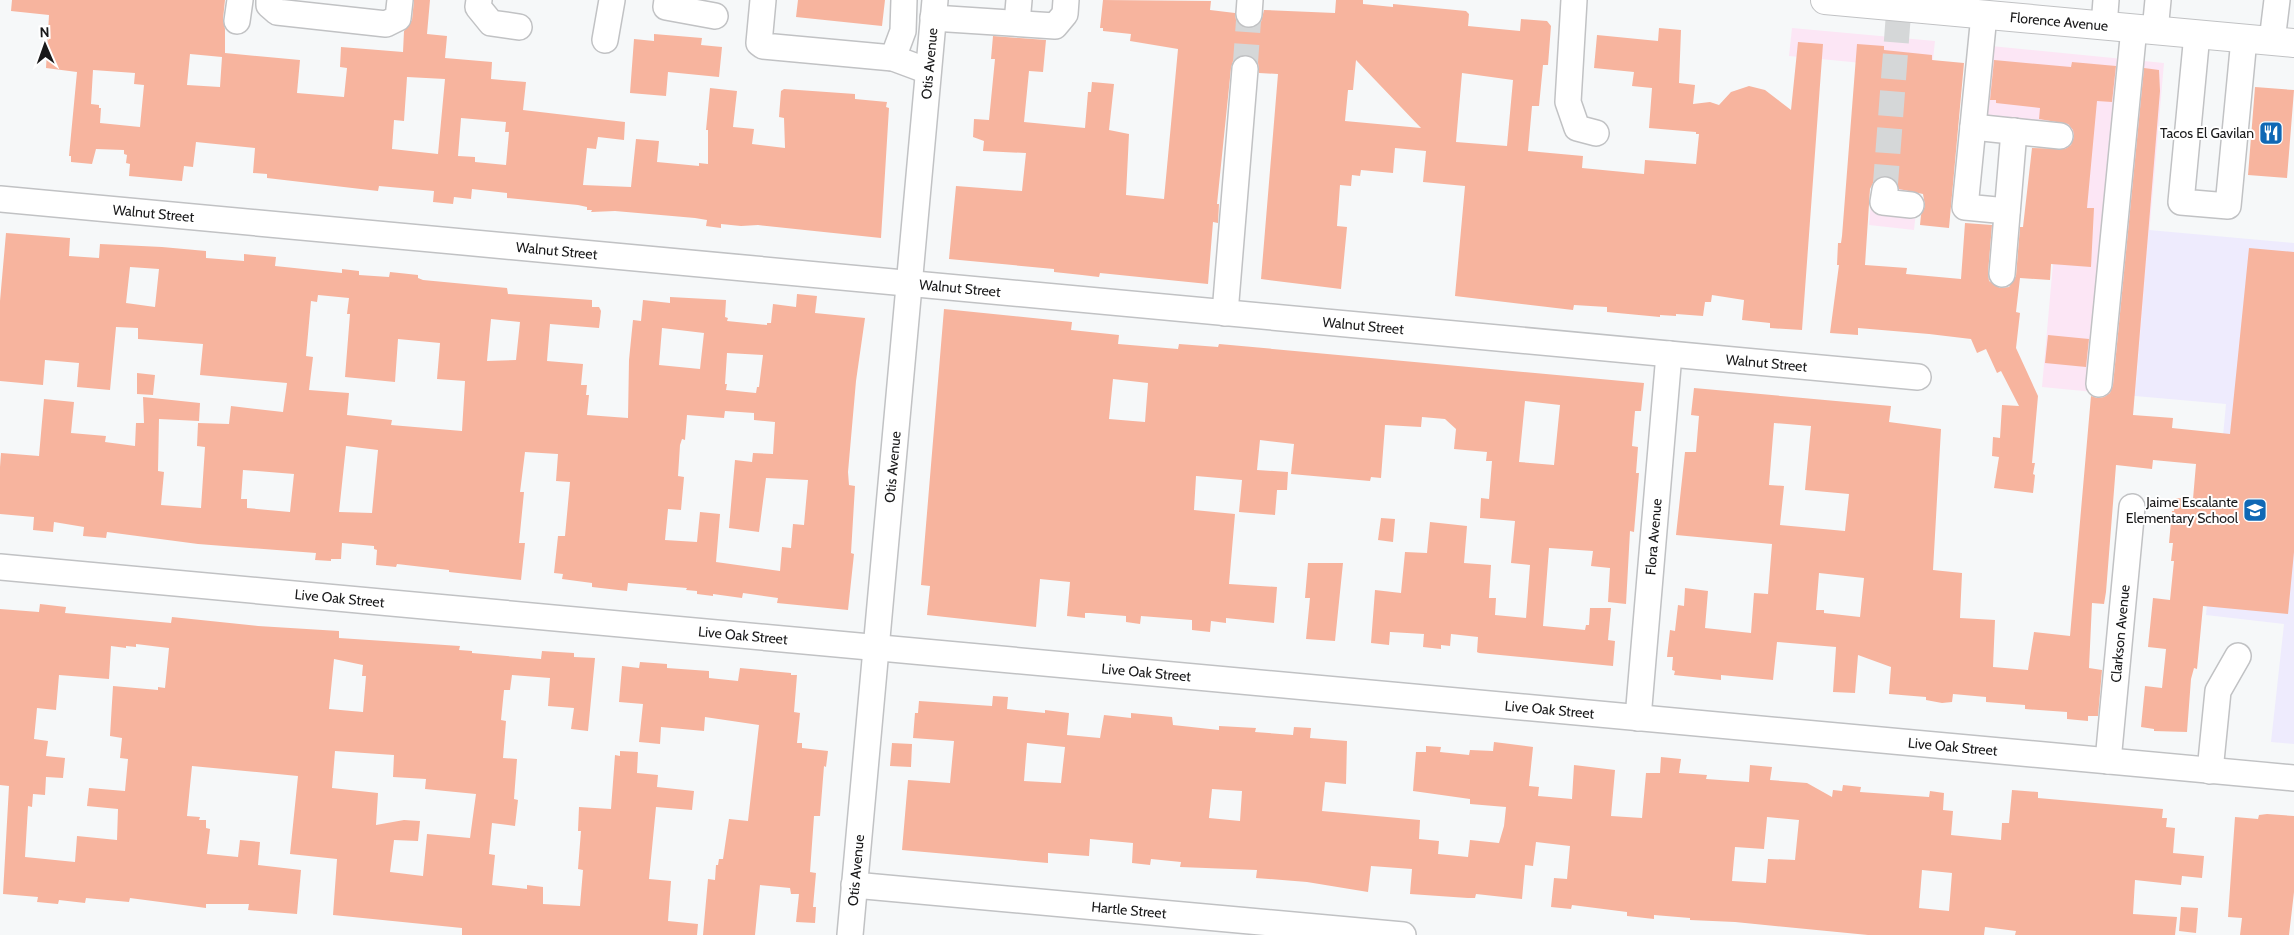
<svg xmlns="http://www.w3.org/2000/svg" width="2294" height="935" font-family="Cabin,sans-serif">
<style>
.commercial{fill:#fce6f5}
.education{fill:#eeebfd}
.building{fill:#f7b49e;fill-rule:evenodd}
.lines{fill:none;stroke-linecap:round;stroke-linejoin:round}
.minor-tunnel{stroke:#d5d7d8;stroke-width:25;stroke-dasharray:25 12;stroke-linecap:butt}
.minor-casing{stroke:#c1c2c4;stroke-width:28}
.major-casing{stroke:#c1c2c4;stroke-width:30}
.minor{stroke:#fff;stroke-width:25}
.major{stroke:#fff;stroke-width:28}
.labels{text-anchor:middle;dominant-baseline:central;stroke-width:4;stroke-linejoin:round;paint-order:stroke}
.street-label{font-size:14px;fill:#19191a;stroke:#fff}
.poi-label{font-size:14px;fill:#19191a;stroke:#fff;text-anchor:end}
</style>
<rect width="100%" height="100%" fill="#f6f8f9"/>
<path class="commercial" d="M1792,28L1935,41L1914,230L1869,225L1883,65L1789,56Z
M1991,46L2164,63L2135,396L2042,387L2065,129L1984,120Z"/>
<path class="education" d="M2149,230L2294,243V744L2271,742L2284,624L2206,615L2226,404L2135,396Z"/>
<path class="building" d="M12,0H225L223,19L225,29V53L300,60L297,93L344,97L347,68L340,67L341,47L403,52L404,31L412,20L414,0H430L427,34L447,36L445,58L492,62L491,79L526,82L523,110L625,122L624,140L598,137L596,149L587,148L583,185L631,187L636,139L659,141L657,162L699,166V163L708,164V130H706L710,88L737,91L733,127L754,129L752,144L785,148L784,118L779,117L781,91L784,89L855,94V99L887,102L886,107L889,108L881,238L758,225L741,226L721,224V228L706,226L707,220L695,218L615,211L591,212L592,210H587V207L578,205L507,198V193L472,189L471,199L454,197L453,204L433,202L434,191L379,186L378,191L267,178V174L253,173L255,148L196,142L193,167L184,166L182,181L129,176L130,164L126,163L127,155L124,154V150L96,149L92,164L71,162V156H69L77,72L46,68L49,15L11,11ZM190,54L222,57L220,87L187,85ZM93,70L135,73L134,84L144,85L140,127L100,123L101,108H99V105L91,104ZM407,77L445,79L438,154L392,149L394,120L404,121ZM461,118L506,122L505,132H509L506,165L475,162V157L458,156Z
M798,0H885L882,26L796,17Z
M1103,0L1211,1L1210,10L1235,13L1236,20L1241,26L1248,28L1261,22L1264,10L1335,13L1336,0H1363V4L1393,7V4L1466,11L1469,14L1468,26L1520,31L1521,19L1547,21L1551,26L1548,65H1543L1539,106H1532L1528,151L1583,156L1582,168L1644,174L1645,160L1696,164L1699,134H1696V132L1649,128L1652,88L1632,86L1634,72L1594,68L1597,35L1658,41L1659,28L1681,30L1679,83L1695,85L1693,104L1710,102L1719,105L1731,92L1749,86L1765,90L1791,110L1798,42L1823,44L1802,330L1770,328V323L1742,320L1744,300L1712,295L1711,302H1705L1703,316L1676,314V316L1660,315V317L1607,312V307L1574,305L1573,310L1455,296L1465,186L1423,182L1426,151L1395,148L1393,173L1361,170L1360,176L1352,175L1351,186L1340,185L1337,226L1347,227L1341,289L1261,279L1278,74L1259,73L1258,62L1247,55L1238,56L1233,61L1231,68L1217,204H1219L1218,223L1213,222L1208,284L1100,273L1099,277L1082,275L1054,272V269L949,259L956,186L1022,191L1026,153L983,151L984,141L973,137L974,119L989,120L995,59H991L993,36L1046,40L1043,72L1029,71L1024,122L1085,128L1088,92H1091L1092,82L1114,84L1109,130L1129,134L1126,195L1164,199L1178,49L1130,41L1131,34L1103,31V28H1100ZM1356,60L1421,128L1345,121L1348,90H1353ZM1462,73L1513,80L1507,146L1456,142Z
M654,34L702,38L701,45L722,47L719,77L668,72L666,96L630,93L634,39L654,41Z
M1857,44L1884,46V50L1932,55V60L1964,63L1949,228L1920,225L1921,215L1925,206L1923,194L1899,189L1894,179L1887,176L1880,177L1874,181L1870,189L1865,265L1907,268L1906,274L1961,279L1965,223L1992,225L1988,273L1989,281L2000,288L2009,287L2016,276L2020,227H2023L2032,148L2065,149L2071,145L2074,137L2073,130L2068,124L2039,119L2040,108L1996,103V100H1990L1994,60L2071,67L2072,62L2116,66L2112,102L2097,101L2087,208H2094L2091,267L2051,264L2050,280L2020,278L2016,312L2020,313L2016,348L2038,396L2032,463H2035L2033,474L2035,475L2033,493L1994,488L1999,457L1992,456L1993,437L2000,438L2002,405L2019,406L2001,371L1997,373L1986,349L1977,353L1971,339L1929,334L1858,328V335L1830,333L1839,265H1837L1838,243H1841L1842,236Z
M2144,68L2159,70L2160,91L2133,415L2173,418L2172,428L2230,434L2249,248L2294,252V552L2288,614L2203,606L2197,669L2194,668L2191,679L2187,732L2154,731V729L2141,727L2145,686L2162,688L2166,649L2148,647L2153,598L2170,600L2174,561H2171L2173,543H2169L2172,511H2174L2175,498L2193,499L2196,464L2153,460L2152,469L2116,465L2106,592L2104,604L2092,603L2089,668L2102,670L2098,716H2088V721L2067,719V712L2025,709V705L1986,702V697L1953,694L1952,702L1942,703L1926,700V697L1889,694L1891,667L1858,655L1855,693L1833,692L1836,647L1777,642L1773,680L1721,675V680L1674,675L1675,671L1672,670L1673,657H1667L1670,630L1675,631L1678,605L1684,606L1685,588L1708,591L1705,628L1751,633L1754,593L1768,594L1772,544L1676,535L1685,452H1696L1699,416L1691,415L1694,388L1891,406L1889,422L1941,429L1933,570L1962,573L1960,618L1995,620L1993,667L2028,670L2034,632L2070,636L2091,396L2097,398L2104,397L2110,393L2113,385ZM1774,423L1811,426L1805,490L1849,494L1845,531L1780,525L1784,486L1769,485ZM1819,573L1864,578L1860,617L1824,613V610H1816Z
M2255,87L2294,90L2287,178L2248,175Z
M6,233L70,238L69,256L99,258L100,244L162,247L206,251V258L244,261V254L276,257L275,266L342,273V269L359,271V275L389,277L390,272L418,275V278L423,280L507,288L508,294L592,300V307H599L601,311L599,328L550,324L547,361L583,364L581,385H587L586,395H589L587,415L628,418L629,360L633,320L641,321L643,300L670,303V297L726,300L725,317L728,318L727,321L767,325V323H771L773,304L796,307L797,294L817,296L815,313L865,318L856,381L848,472L849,485L855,486L851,553L854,554L848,610L777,603L778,598L743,593L742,598L713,594V596L697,594V591L686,590L687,588L628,583L627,591L592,587V583L562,579L563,574L554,573L558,536H565L570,482L556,481L558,454L525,452L520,492H524L519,543H525L521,580L449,572V570L397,564L396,567L376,565L377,550L374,549V546L342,543L341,559H331V561L315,560L316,553L198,544L107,532L106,538L83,536L84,527L54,522L53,532L33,530L34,517L0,514V467L1,453L39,456L44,399L74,402L71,433L106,436L105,442L135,446L136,423H144L143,397L200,403L199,421L159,419L158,471L164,472L161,505L201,508L205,447L197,446L198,423L229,424L231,406L283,412L287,383L200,375L203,344L138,339V328L116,327L110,390L77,387L79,363L45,360L43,385L0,381V301ZM130,267L159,269L155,307L126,303ZM318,295L349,298L347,314H350L345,377L395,382L398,339L440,343L437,379L465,381L462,431L391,425L392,420L347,415L349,393L309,390L313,357L306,356L311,301L317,302ZM491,319L520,322L516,360L487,361ZM662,328L704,333L700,369L659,365ZM727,353L763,355L759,387H757L756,393L726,390L727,384H725ZM725,411L754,413V420L775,422L773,454L753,453L752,462L735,460L729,528L759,532L766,478L808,480L804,525L793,524L791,548L782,547L780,571L716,562L720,514L700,512L697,542L665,540L668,509L681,510L684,477L678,476L680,445L682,439L685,440L687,415L724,418ZM346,446L378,450L372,513L339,512ZM243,470L294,474L290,512L247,508V499H241Z
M944,309L1072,322L1071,330L1119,335L1118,344L1178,349L1179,344L1218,347L1219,344L1644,383L1641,411H1635L1632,446L1638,447L1636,473H1639L1634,532L1630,531L1626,604L1608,602L1610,568L1591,566L1593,551L1549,548L1543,626L1585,630L1586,625H1589L1590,608H1611L1608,640L1615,641L1613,666L1479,653L1477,652L1478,637L1451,634L1450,646L1441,645V649L1423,647L1424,634L1390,632L1389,645L1371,643L1375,590L1401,593L1405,552L1427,553L1430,522L1467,526L1464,563L1491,565L1489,598H1496L1495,615L1526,618L1530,565L1511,563L1515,521L1480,518L1481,498L1489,499L1492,461H1486L1487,452L1454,449L1456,429L1445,419L1422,417L1421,427L1385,425L1381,478L1371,477L1370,481L1291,474L1294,444L1260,440L1257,470L1288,472L1287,490H1277L1275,515L1239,512L1242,480L1196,476L1194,510L1235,514L1229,584L1277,587L1274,623L1226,618V623L1211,621L1210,632L1192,630V620L1141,616L1140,624L1126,622V616L1090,613H1085V618L1067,616L1070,582L1040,579L1036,627L927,615L930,586L921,585ZM1113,379L1148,383L1145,422L1109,419ZM1525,401L1560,405L1554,465L1519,462Z
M2048,335L2089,339L2086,367L2045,363Z
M137,373L155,375L153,395L137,394Z
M1381,518L1395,519L1393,542L1378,540Z
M1308,563H1343L1335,641L1306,639L1310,598H1305Z
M40,604L66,607L65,613L171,623L172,617L258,626L339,631V638L460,646L459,650L472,651V653L541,659L542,651L574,653V657L595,658L588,731L571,729L574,708L548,706L550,678L512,675L510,690H504L501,720L506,721L503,758L517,759L514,799L518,800L515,826L492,823L489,854L495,855L492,885L527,889V885L543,887V904L580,906L583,870L578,869L581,831H578L579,807L611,809L615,755L620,756V751L638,752L637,773L658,775L657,787L694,791L692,810L656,807L649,879L671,881L668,921L698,924L697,935H462V928L333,915L337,859L290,854L298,776L192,766L187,816L200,817L199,820H206V828L210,829L207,854L238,857L240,840L260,842L258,865L301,870L297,914L248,910L249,904H206V908L130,898L129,902L86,898L85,903L59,900L58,904L37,902L38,897L3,894L9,786L0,785V609L39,612ZM136,644L169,648L165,688L158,687V690L113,686L110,736L122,738L120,758L128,759L125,791L89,788L87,806L118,809L117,840L77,836L75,862L25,857L28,806L32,807L33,794L45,795L46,777L63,778L65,758L46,756L48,741L34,739L37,708L56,710L59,675L109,679L111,646L126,648V646L136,647ZM334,659L363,665L362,676H366L363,712L329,709ZM335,751L394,755L393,777L426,779L425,789L476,794L470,838L427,834L423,876L390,872L394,840L418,841L420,821L404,820L376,825L378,793L332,788Z
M640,662L667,664V668L709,671V678L738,681L740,668L791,673V675H797L794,712L800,713L797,743H802V748L828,751L826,767L824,766L820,816H814L810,872L816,873L813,907H816L815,923L796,922L799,894H791L790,888L760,885L755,935H703L708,879L715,880L716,865H718L719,859H723L729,819L748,821L759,725L705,717L704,731L661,727L660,744L639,742L643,704L619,702L622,666L639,668Z
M993,696L1008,697L1007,709L1045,713V710L1069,713L1067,735L1100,738L1104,715L1131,718V713L1172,717L1173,725L1219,730V726L1256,728L1255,732L1293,735L1294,727L1311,728L1310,738L1347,741L1346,784L1325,782L1322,811L1420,820L1419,839L1439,841L1438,854L1468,857L1470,840L1499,843L1504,826L1506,807L1470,804V799L1413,791L1416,752H1426V746L1441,747L1440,752L1469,755L1470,750L1493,751L1494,742L1533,747L1529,786L1539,787L1538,796L1572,799L1574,765L1615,770L1611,816L1642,818L1646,773H1660L1661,757L1681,759L1679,773L1707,775L1706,779L1749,782L1750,765L1772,767L1770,780L1807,783L1832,797L1833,790L1842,791L1843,785L1861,787L1860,792L1929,797L1930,791L1944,793L1943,810L1953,811L1951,835L2001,840L2002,823H2009L2012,790L2038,792V798L2163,809L2162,818H2167L2166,827L2175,828L2173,853L2204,856L2202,878L2182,876L2181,885L2135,880L2133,914L2177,917L2175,935H2015L2016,931L1985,927L1984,935H1868L1735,922L1690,920V918L1654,915V919L1627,916V912L1572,905L1571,909L1551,907L1554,878L1567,879L1570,846L1536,842L1533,866L1525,865L1522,899L1476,894L1475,898H1468L1410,894L1412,869L1371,866L1368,892L1307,882L1256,878L1257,870L1180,867L1181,862L1151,859L1150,865L1132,863L1133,843L1090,839L1089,856L1048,853V863L902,850L908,780L950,783L954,741L913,738L915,713H918L919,701L992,706ZM1027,743L1065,747L1061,783L1024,781ZM1212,789L1242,791L1240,821L1209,818ZM1767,817L1799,820L1795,860L1768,859L1766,883L1732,881L1735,847L1764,849ZM1922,870L1952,873L1949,911L1919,908Z
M892,743L912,744L911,767L890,766Z
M2267,814L2294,816V892L2289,935H2240L2242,918L2228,917L2235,817L2258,819L2259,815Z
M2181,907L2198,908L2196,933L2179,931Z"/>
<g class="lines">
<path class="minor-tunnel" d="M1245,69L1249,14
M1885,190L1899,7"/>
<g class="minor-casing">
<g id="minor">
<path d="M269,0V5L277,12L386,24L398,18L400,0"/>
<path d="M479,0L478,7L491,23L519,27"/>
<path d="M667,0L666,7L715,16"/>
<path d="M763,0L759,43L763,46L893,58L928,71"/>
<path d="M1574,0L1568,102L1577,128L1596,133"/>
<path d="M1249,14L1250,0"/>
<path d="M1984,15L1965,207L2007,211"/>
<path d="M933,18L1055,26L1065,14L1066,0"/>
<path d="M237,21L240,0"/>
<path d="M1017,23L1019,0"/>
<path d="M2104,26L2106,0"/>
<path d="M2155,31L2158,0"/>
<path d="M2197,34L2181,202L2228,206L2244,39"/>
<path d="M605,40L612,0"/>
<path d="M2272,41L2277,0"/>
<path d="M893,58L903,31L904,0"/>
<path d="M1973,127L2060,136"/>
<path d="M1885,190L1883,202L1911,205"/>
<path id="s1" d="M0,199L1918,377"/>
<path d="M2002,274L2014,131"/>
<path d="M1225,313L1245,69"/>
<path d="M2099,384L2134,28"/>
<path id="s2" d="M0,567L2294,778"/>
<path id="s3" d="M1638,718L1669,354"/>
<path id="s4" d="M2108,761L2132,507"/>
<path d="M2210,771L2218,691L2238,656"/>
<path id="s5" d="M854,885L1403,935"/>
<path id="s6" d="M850,935L935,0"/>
</g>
</g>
<g class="major-casing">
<g id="major">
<path id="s7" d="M1825,0L2294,43"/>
</g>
</g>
<use href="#minor" class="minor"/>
<use href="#major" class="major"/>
</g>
<defs>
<g id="restaurant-square" transform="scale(1.25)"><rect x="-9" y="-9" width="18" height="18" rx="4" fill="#1068b5" stroke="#fff"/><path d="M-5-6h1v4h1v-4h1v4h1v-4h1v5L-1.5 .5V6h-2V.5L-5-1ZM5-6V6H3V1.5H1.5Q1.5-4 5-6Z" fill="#fff"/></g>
<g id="school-square" transform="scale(1.25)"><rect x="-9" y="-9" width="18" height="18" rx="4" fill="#1068b5" stroke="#fff"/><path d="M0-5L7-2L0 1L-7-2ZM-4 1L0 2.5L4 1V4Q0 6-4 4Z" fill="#fff"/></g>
</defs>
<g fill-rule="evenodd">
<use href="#restaurant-square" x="2271" y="133"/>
<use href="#school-square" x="2255" y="510"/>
</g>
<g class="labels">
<g class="street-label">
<text stroke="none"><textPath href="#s7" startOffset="235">Florence Avenue</textPath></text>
<text stroke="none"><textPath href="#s6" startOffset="875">Otis Avenue</textPath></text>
<text stroke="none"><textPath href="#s1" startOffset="154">Walnut Street</textPath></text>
<text stroke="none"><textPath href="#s1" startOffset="559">Walnut Street</textPath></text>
<text stroke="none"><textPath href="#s1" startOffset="964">Walnut Street</textPath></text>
<text stroke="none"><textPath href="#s1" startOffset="1369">Walnut Street</textPath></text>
<text stroke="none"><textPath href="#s1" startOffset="1774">Walnut Street</textPath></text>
<text stroke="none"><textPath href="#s6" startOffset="470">Otis Avenue</textPath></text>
<text stroke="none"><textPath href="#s3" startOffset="182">Flora Avenue</textPath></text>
<text stroke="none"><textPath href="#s2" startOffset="341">Live Oak Street</textPath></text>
<text stroke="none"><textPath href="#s4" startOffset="128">Clarkson Avenue</textPath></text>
<text stroke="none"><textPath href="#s2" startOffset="746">Live Oak Street</textPath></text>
<text stroke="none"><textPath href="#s2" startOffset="1151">Live Oak Street</textPath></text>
<text stroke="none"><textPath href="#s2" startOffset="1556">Live Oak Street</textPath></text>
<text stroke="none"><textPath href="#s2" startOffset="1961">Live Oak Street</textPath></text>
<text stroke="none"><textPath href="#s6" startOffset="65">Otis Avenue</textPath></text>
<text stroke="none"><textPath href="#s5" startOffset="276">Hartle Street</textPath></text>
</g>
<g class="poi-label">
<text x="2254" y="133">Tacos El Gavilan</text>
<text x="2238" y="502">Jaime Escalante<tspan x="2238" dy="16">Elementary School</tspan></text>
</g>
</g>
<g transform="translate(45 45) rotate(358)" stroke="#ffffff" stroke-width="4" paint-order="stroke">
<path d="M0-4L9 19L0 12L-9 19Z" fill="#19191a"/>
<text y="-8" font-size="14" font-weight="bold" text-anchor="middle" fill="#19191a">N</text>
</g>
</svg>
